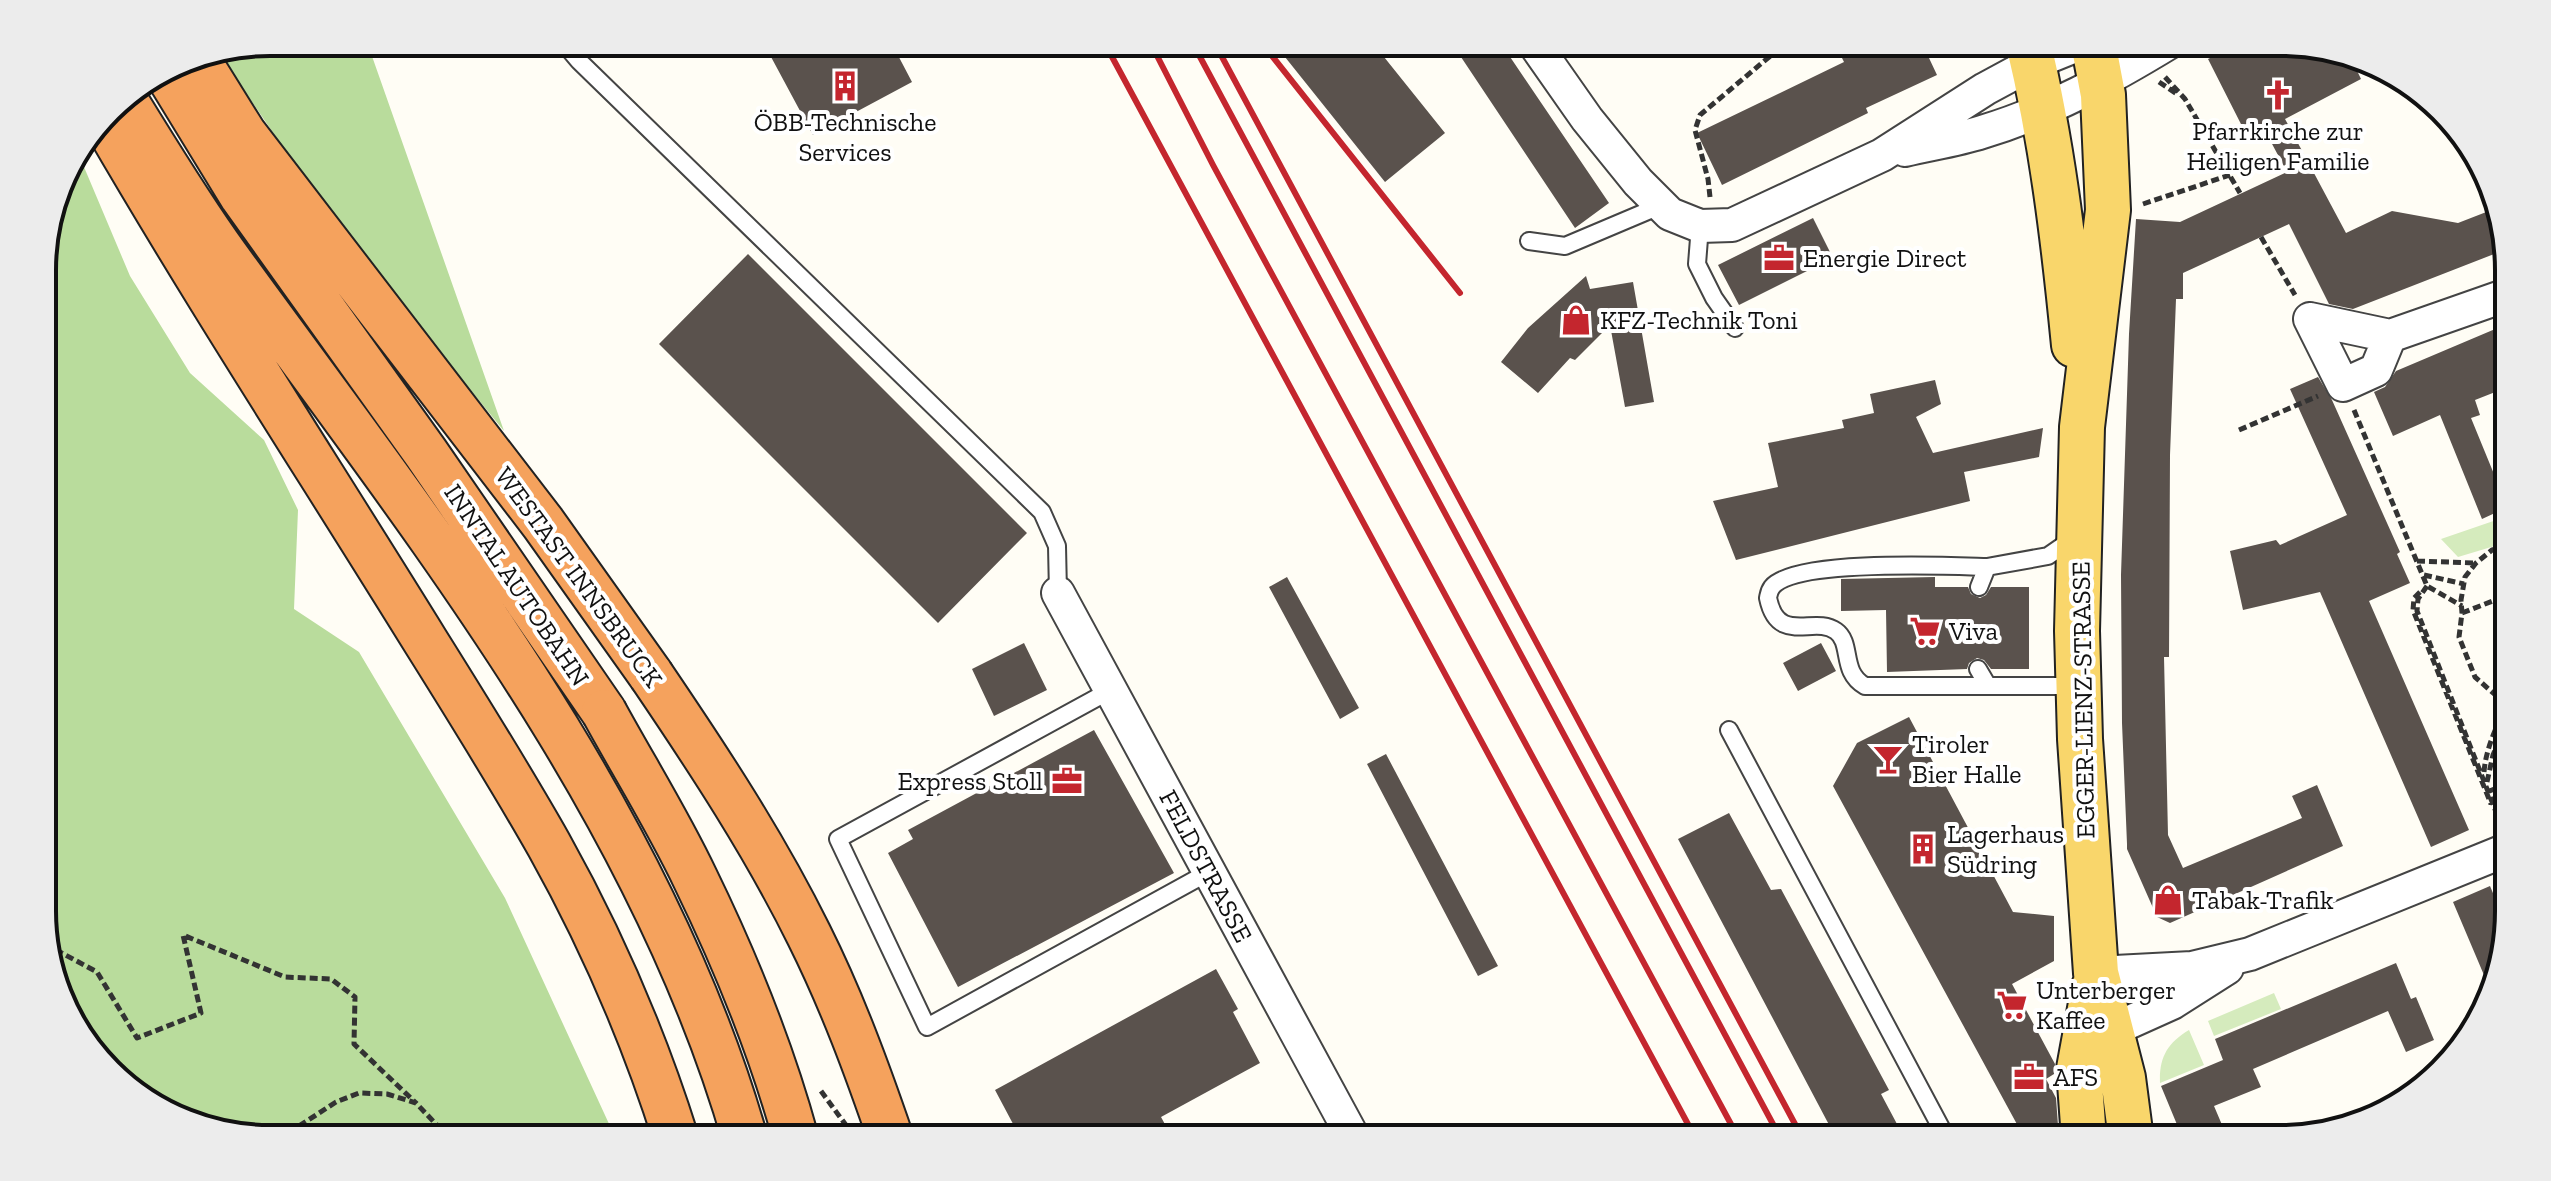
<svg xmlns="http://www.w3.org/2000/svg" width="2551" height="1181" font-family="'Zilla Slab',serif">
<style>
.green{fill:#d5ebbd}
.forest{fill:#b9dc9c}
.building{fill:#5a524d}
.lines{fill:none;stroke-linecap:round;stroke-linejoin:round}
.lane-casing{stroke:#444;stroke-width:20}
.street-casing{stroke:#444;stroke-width:36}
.primary-casing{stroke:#222;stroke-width:48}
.highway-casing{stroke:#222;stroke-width:48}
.path{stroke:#333;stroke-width:5;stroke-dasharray:8 4;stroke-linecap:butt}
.lane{stroke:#fff;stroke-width:16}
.street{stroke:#fff;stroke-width:32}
.primary{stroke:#f9d66b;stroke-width:44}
.highway{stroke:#f5a25d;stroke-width:44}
.rail{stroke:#c4262e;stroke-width:6}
.highway-bridge-casing{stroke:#222;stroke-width:48;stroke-linecap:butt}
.highway-bridge{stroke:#f5a25d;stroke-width:44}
.labels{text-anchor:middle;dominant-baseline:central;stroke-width:8;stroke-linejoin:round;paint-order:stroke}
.poi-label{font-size:26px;fill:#111;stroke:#fff;text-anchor:start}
.street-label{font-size:26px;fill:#111;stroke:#fff}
.rim{fill:none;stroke:#111;stroke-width:4}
</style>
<rect width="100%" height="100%" fill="#fffdf5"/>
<path class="green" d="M2508,516V542L2458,557L2441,539Z
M2274,993L2281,1009L2214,1036L2208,1021Z
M2189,1030L2204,1065L2160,1083C2159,1058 2167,1043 2189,1030Z"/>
<path class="forest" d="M270,42H367L504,431L338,228L218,52Z
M76,155L84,167L130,276L190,373L264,440L298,510L294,609L359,652L505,898L616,1139H270L182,1121L89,1050L44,941L43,254L65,169Z"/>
<path class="building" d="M763,42H891L912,82L813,135Z
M1273,42H1372L1445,133L1385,182Z
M1451,42H1500L1609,203L1575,228Z
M1878,42H1933L1929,58L1937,75L1866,108L1868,113L1722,185L1697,133L1844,62L1842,58Z
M2243,42H2281L2350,56L2361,79L2285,119L2346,233L2392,211L2458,223L2494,209L2507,241V249L2353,309L2329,304L2289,224L2183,273V299H2176L2170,455L2169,657H2164L2168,835L2183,868L2302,818L2292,796L2317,785L2343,846L2170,923L2157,917L2127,849V844L2122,723L2121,575L2129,334L2136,219L2180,222L2287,172L2263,127L2245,132L2208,59Z
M1813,218L1833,258L1739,305L1718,265Z
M748,254L1027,533L938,623L659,344Z
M1586,276L1590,289L1633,282L1654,402L1625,407L1610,325L1575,360L1570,358L1538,393L1501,362L1528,328Z
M2507,324L2508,387L2475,400L2480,415L2471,418L2496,479L2508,474V507L2482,519L2440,415L2393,436L2374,392L2385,387L2396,371Z
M2318,377L2332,400L2400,552L2397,554L2410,583L2369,601L2469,830L2431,847L2320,592L2243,610L2230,551L2276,540L2280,545L2347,515L2290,389Z
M1935,380L1941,404L1916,417L1933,453L2043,428L2039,457L1964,472L1970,501L1736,560L1713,501L1778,487L1768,443L1844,428L1842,420L1874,413L1870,394Z
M1287,577L1359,708L1340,719L1269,587Z
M1935,577V587H1968L1971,594L1980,598L1986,595L1991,587H2029V669H1991L1984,660L1977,658L1969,663L1967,669L1887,672L1886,610L1841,611V579Z
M1024,643L1047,690L994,716L972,669Z
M1821,643L1836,671L1798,691L1783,663Z
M1909,717L2013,912L2054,916V961L2012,984L2055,1064L2054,1074L2046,1079L2056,1098L2059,1139H2025L1833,786L1857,743Z
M1094,730L1174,873L958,987L888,853L913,839L908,830Z
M1386,754L1498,966L1478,976L1367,764Z
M1729,813L1771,890L1781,889L1889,1090L1881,1094L1905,1139H1837L1827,1121L1678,839Z
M2490,886L2506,924L2492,994L2453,902Z
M2396,963L2411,999L2416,997L2434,1040L2406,1052L2388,1011L2253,1069L2261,1087L2214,1106L2228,1139H2183L2161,1086L2223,1060L2215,1039Z
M1216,969L1238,1009L1233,1012L1260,1063L1161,1117L1173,1139H1021L995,1090Z"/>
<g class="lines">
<g class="lane-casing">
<path id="lane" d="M563,42L579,61L1042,512L1057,546L1058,593
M1700,226L1697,264L1714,298L1735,328
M1529,241L1565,246L1662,205
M1987,567C1949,566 1795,559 1772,587C1769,591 1769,593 1768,598C1778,646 1814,615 1836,631C1853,643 1840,672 1865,686H1988
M1979,587L1987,567L2048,556L2074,538
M1978,669L1988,686H2078
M1111,690L838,839L927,1027L1209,872
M1729,730L1947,1139"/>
</g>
<g class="street-casing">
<path id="street" d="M1533,42L1587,119L1638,182L1670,214L1700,226L1732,225L1882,155L1985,89L2033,63L2085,42
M1905,150C1930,144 1957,140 1982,132C2049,112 2111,78 2170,42
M2310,319L2390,336L2507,295
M2310,319L2343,385L2376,370L2390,336
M1058,593L1354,1139
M2096,973L2192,968L2250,954L2509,849
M2112,1030L2172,1003L2227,968"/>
</g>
<g class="primary-casing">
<path id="primary" d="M2028,42C2052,142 2064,243 2074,345
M2093,42L2103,95L2108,210L2082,427L2077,631L2080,739L2096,973L2123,1078L2131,1139
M2084,1139L2079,1069L2094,987"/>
</g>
<g class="highway-casing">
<path id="highway" d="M196,57L244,134L543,523L651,675
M165,70L242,196L426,453L604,712
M123,97C156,150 189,205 226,256C424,529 651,810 745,1139
M105,122C207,298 319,469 426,642C468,709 510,776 549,845C601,938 644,1037 676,1139"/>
</g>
<path class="path" d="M2165,77L2185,99L2240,193
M2159,82L2177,94
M1710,197L1708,179L1695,130L1700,115L1781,47L1779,42
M2143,204L2230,175
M2261,237L2295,295
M2354,410L2427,586L2462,606
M2239,430L2318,396
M2508,546L2492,550L2476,563L2465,577L2461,600L2462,613L2459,637L2475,677L2508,706
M2417,561L2476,563
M2424,575L2464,584
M2427,586L2418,599L2417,611L2500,822
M2420,592L2414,598L2413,610L2491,804
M2462,613L2508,595
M2484,772C2486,748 2496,728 2506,706
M2487,782L2493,755L2508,720
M2487,792L2509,783
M45,944L97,972L137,1038L201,1013L183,935L285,977L331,979L355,997L354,1044L416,1103
M821,1091L848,1128
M279,1139L336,1102L359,1093L387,1094L416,1103L450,1139"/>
<use href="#lane" class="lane"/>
<use href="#street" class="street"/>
<use href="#primary" class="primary"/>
<use href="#highway" class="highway"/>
<path class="rail" d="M1104,42L1696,1139
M1150,42L1213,165L1739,1139
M1192,42L1781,1139
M1214,42L1803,1139
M1261,42L1460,293"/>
<g class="highway-bridge-casing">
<path id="highway-bridge" d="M651,675C708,759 764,844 809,935C842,1001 867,1069 891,1139
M604,712C634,767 668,821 695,878C736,962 771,1048 796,1139"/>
</g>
<use href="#highway-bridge" class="highway-bridge"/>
</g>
<defs>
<g id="building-bare" transform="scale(2.4)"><path d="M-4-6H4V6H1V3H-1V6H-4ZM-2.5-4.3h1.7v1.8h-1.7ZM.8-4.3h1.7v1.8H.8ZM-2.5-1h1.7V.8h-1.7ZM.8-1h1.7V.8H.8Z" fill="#c4262e" stroke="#fff" stroke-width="2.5" paint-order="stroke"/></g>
<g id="church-bare" transform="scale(2.4)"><path d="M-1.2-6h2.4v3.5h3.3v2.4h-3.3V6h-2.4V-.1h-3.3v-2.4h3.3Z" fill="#c4262e" stroke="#fff" stroke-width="2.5" paint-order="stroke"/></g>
<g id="office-bare" transform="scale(2.4)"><path d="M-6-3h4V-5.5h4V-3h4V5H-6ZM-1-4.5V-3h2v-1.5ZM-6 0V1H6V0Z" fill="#c4262e" stroke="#fff" stroke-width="2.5" paint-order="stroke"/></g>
<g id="shop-bare" transform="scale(2.4)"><path d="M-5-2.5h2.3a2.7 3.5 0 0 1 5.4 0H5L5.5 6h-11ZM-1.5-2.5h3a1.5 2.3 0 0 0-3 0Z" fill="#c4262e" stroke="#fff" stroke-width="2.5" paint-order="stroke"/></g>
<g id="supermarket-bare" transform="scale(2.4)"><path d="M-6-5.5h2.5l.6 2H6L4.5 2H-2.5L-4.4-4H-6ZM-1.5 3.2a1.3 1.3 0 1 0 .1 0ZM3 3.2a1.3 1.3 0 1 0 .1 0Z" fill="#c4262e" stroke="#fff" stroke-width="2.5" paint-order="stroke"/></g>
<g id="bar-bare" transform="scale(2.4)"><path d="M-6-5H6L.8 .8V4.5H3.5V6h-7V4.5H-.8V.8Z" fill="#c4262e" stroke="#fff" stroke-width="2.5" paint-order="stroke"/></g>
</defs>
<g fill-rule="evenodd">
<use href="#building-bare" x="845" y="86"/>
<use href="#church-bare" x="2278" y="95"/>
<use href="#office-bare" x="1779" y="258"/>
<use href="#shop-bare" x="1576" y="320"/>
<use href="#supermarket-bare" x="1925" y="631"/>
<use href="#bar-bare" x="1888" y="759"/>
<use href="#office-bare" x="1067" y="781"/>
<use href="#building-bare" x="1923" y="849"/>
<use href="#shop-bare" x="2168" y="900"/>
<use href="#supermarket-bare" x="2012" y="1005"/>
<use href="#office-bare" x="2029" y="1077"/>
</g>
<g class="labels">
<g class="poi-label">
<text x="845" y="122" text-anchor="middle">ÖBB-Technische<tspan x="845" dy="30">Services</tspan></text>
<text x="2278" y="131" text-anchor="middle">Pfarrkirche zur<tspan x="2278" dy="30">Heiligen Familie</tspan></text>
<text x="1803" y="258">Energie Direct</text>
<text x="1600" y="320">KFZ-Technik Toni</text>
<text x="1949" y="631">Viva</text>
<text x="1912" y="744">Tiroler<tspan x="1912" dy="30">Bier Halle</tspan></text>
<text x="1043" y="781" text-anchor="end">Express Stoll</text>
<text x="1947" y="834">Lagerhaus<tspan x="1947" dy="30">Südring</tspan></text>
<text x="2192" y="900">Tabak-Trafik</text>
<text x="2036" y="990">Unterberger<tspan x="2036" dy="30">Kaffee</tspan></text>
<text x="2053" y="1077">AFS</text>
</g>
<g class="street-label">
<text transform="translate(579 577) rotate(54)">WESTAST INNSBRUCK</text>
<text transform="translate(517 585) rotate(56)">INNTAL AUTOBAHN</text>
<text transform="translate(2083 700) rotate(-91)">EGGER-LIENZ-STRASSE</text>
<text transform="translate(1206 866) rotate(62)">FELDSTRASSE</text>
</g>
</g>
<path d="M0 0H2551V1181H0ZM270 56H2281A214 214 0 0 1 2495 270V911A214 214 0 0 1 2281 1125H270A214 214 0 0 1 56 911V270A214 214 0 0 1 270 56Z" fill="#ececec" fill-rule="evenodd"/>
<path class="rim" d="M270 56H2281A214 214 0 0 1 2495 270V911A214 214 0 0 1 2281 1125H270A214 214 0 0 1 56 911V270A214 214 0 0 1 270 56Z"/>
</svg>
